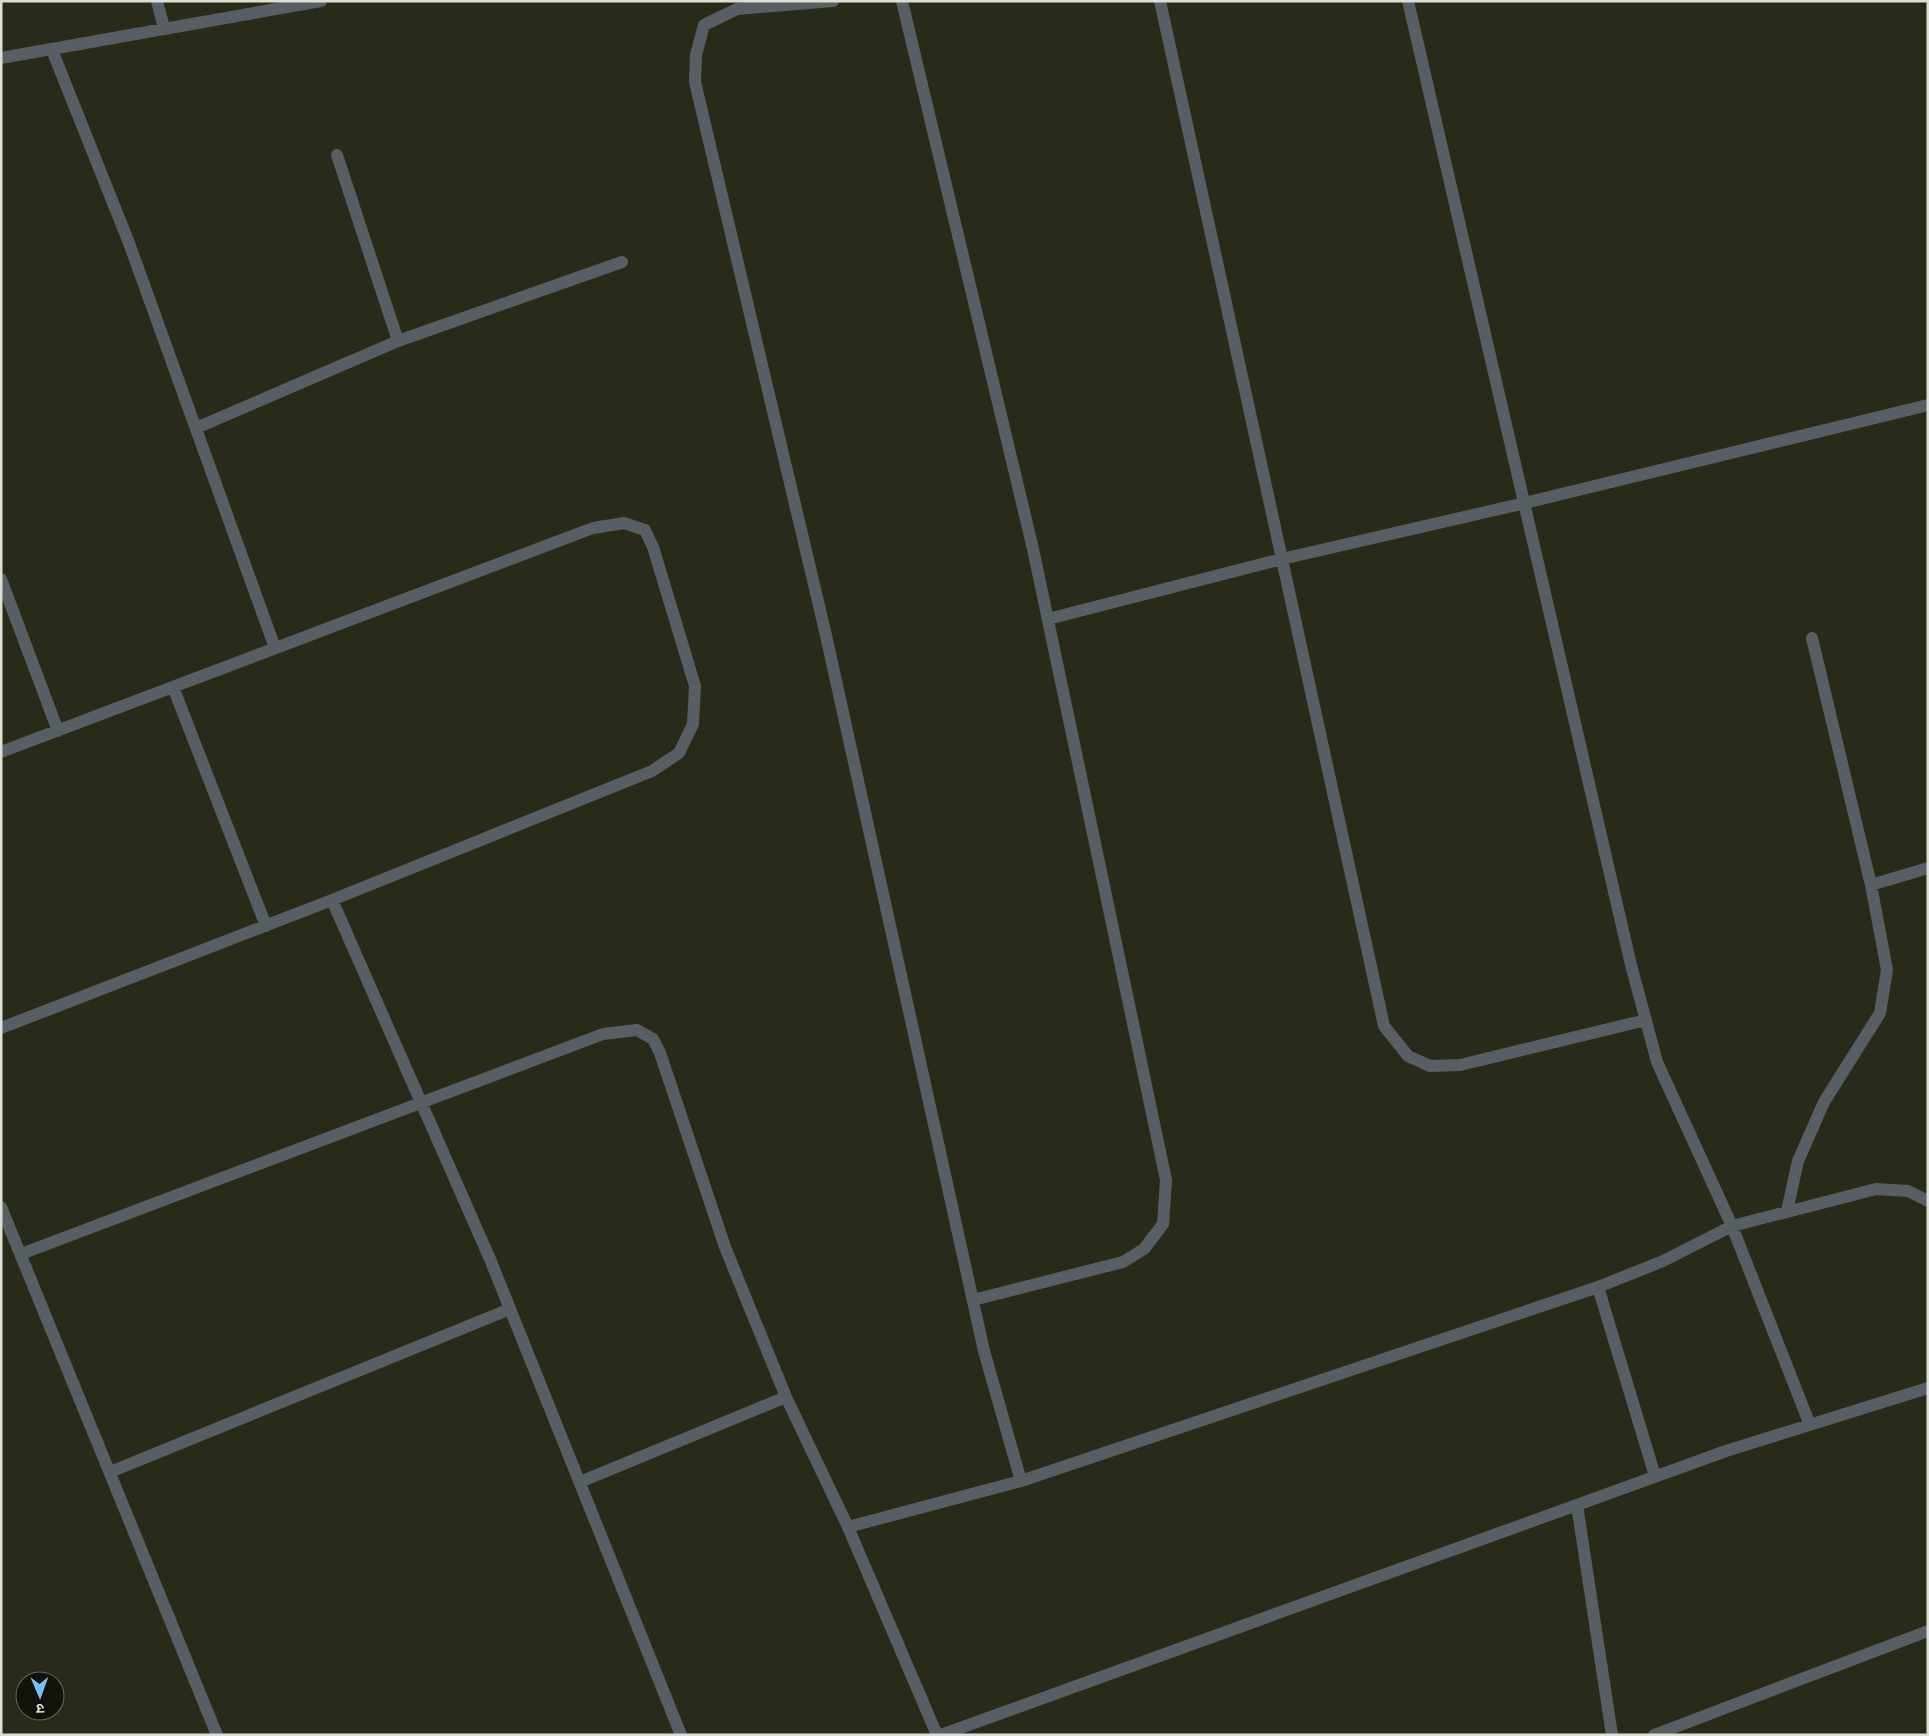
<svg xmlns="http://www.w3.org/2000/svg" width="1929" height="1736" font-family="'Libre Baskerville','Noto Sans Devanagari',serif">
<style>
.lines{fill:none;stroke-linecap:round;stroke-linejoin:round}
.minor{stroke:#575f65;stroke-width:12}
</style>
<rect width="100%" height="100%" fill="#282b19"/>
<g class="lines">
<path class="minor" d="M157,1L164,28
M833,1L737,9L704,25L696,55L695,82L825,631L984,1351L1021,1481
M902,1L1033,549L1166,1180L1163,1224L1144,1249L1123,1262L973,1300
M1160,1L1384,1026L1408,1056L1430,1066L1460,1065L1646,1020
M1408,1L1631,965L1657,1062L1732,1226L1810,1425
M52,50L129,243L275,648
M1,58L321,1
M337,155L398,341
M196,428L398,341L622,262
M1,579L58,731
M1048,619L1282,559L1525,503L1928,405
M173,687L266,926
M1,752L593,528L624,523L645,530L653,547L695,686L693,724L679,753L652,771L332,900L1,1028
M1871,885L1928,868
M332,900L490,1259L681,1735
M1,1207L217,1735
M1787,1211L1798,1161L1824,1102L1880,1013L1887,970L1871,885L1812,638
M21,1254L603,1034L637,1030L653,1039L660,1053L725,1247L786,1397L848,1527L937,1735
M1598,1287L1655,1476
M110,1472L510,1309
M580,1482L786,1397
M1577,1505L1612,1735
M848,1527L1021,1481L1598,1287L1663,1261L1732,1226L1876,1189L1908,1191L1928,1201
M941,1735L1726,1451L1928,1388
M1654,1735L1928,1631"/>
</g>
<rect width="1929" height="1736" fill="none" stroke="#dcdfd3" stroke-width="5"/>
<g transform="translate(40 1696) rotate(178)"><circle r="24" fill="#11130b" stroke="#62655b"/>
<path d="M0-4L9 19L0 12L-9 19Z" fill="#77c0f7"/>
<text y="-8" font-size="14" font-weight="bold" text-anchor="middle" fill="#dcdfd3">उ</text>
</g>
</svg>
